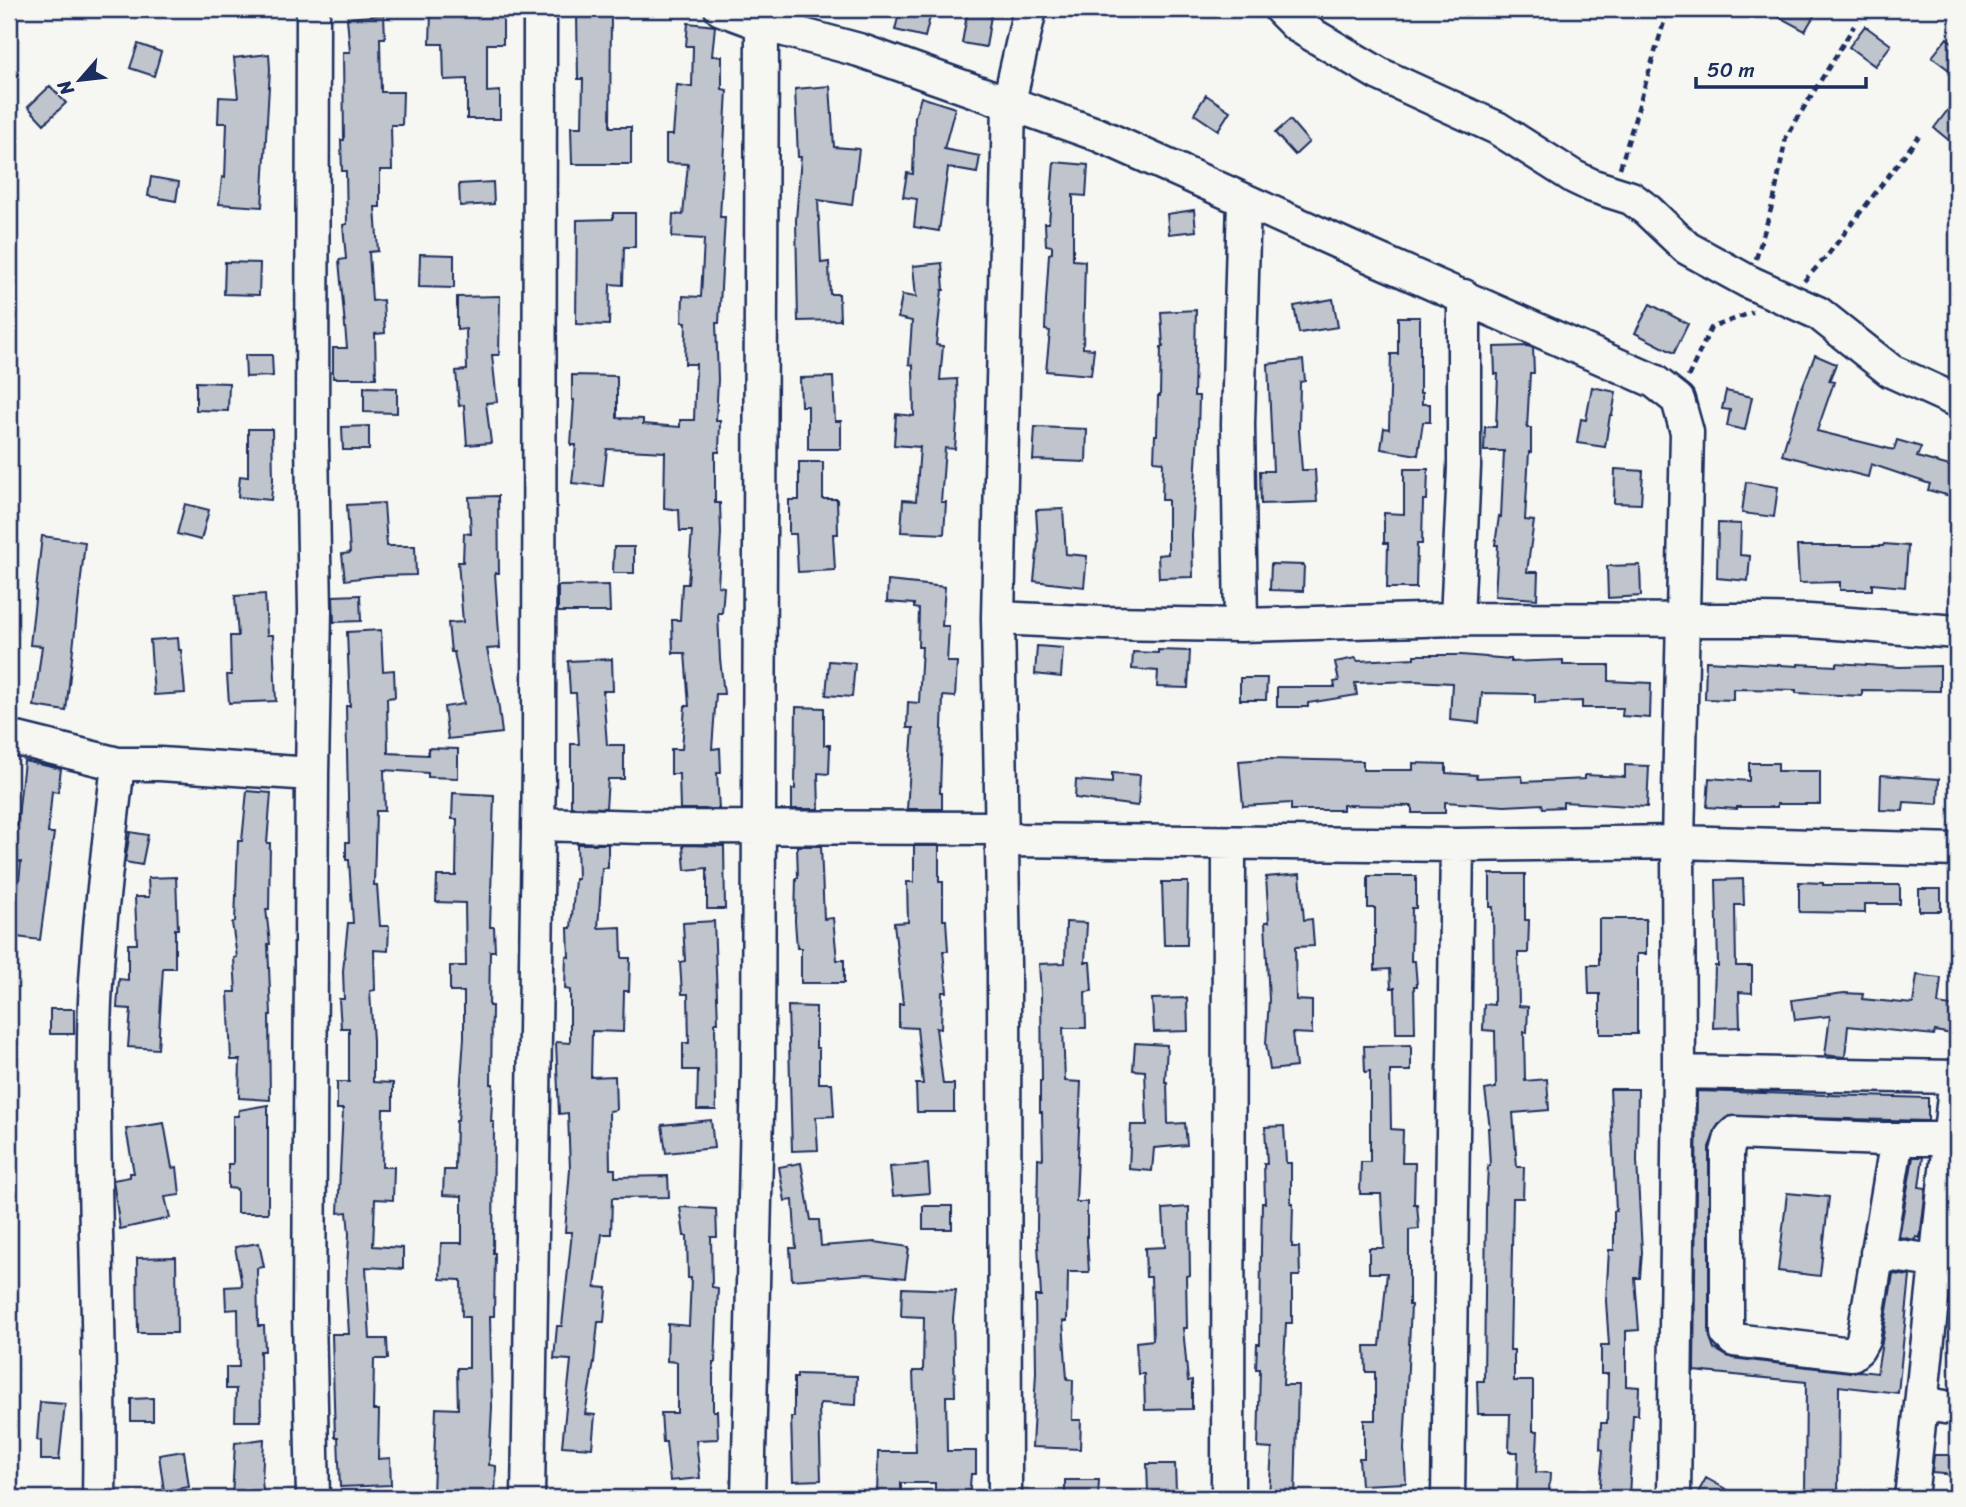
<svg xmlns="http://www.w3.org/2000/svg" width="1966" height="1507" font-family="Sriracha,sans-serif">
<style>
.building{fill:#c0c4cd;stroke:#1b2f5e;stroke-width:2}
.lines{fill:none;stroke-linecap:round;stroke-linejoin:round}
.minor-casing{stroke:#1b2f5e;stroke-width:37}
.path{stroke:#1b2f5e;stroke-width:4.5;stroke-dasharray:7 5;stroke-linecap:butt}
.minor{stroke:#f6f6f2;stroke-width:32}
</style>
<rect width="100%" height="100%" fill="#f6f6f2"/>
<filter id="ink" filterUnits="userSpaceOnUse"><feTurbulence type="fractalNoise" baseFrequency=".0143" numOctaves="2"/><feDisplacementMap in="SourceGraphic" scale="14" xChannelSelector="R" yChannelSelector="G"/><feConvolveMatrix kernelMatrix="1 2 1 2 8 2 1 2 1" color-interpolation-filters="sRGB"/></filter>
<g filter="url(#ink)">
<path class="building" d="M900,9H932L925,37L895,30Z
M968,9H992L986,47L962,43Z
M1764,9H1818L1805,31Z
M431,13L503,14V44H487V92L500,91V119H467V79L444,80L443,44H430Z
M577,14H611L610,127H631V164H572L571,127H582L583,79H578Z
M384,15L385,38H380L381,92H403L402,125H391L392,170H380V207H375L378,251L369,252L372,301L383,300L385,333L375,334L376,378H333V348H347L339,260L346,259L343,225L347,224L346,171H342L341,140H344L343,52H350L347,18Z
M688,23L715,26L712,56H722V89L727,90L720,217H725L719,323H716L718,379L716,421H720L719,452H715V503H720L721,533L718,586L724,587L722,613H718L720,659L724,694H716L712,749L720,748L721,773H717L719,809H680L679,774H671V749H682L685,706H689L685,653H673L672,620H680L682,584H688L692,531H680L679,510L664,508L665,452L607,449L603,486L572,483L576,445H571L574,400H572V375L617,376V418L643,419V424L680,427V420H694L696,364H685L686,322H682L683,296L701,297L704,239L672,237L673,214L683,215L688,164L666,163V135H673L677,85L692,87L693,46H686Z
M1865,26L1891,45L1875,66L1849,47Z
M1947,38L1957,46V76L1932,57Z
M138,44L161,52L154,76L130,68Z
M269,54L270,69L262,207L219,204L222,177L225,178L227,123H218L219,97L238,98L234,58Z
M50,86L66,103L44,124L28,107Z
M830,86L834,147L859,149L852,205L818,200L821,263L829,262L830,294H839L840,320L798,321L796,220L801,157H798L795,89Z
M1206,95L1230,111L1218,130L1194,114Z
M921,97L955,108L944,149L980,156L977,173L948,168L939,231L914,227L917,199L903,197L907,173L913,174L915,117Z
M1957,98V147L1934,128Z
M1290,120L1309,142L1295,155L1275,133Z
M1054,162L1088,165L1086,196L1073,195V260L1085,261L1083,348L1094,349L1091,375L1046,371L1050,331L1045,330L1046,301L1049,254L1052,253V246L1046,245L1045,223H1049Z
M151,177L179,182L176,201L148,196Z
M493,182L494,204L460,206L459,184Z
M1194,210L1196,231L1169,234L1167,214Z
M613,213H635V247H624L623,285L610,284L609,325L576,324L577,220L613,219Z
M420,254L454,255V288L419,287Z
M225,262L260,263L259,295L224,294Z
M942,263L944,290H942L936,345L943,346L940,380L957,379L958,409L955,449L945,448L941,502H946L944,534L901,532L903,500L916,501L920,447L894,445L896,414L914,416L913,365L909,364L912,321L898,318L902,295L916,297L913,266Z
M500,296L499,355H492L497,402L486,403L491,443L467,445L464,405L459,406L456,371L467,370L466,329L457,330V297Z
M1333,299L1338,327L1299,333L1294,306Z
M1650,304L1688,324L1674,353L1635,333Z
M1196,310L1194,396H1199L1198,431L1192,536L1193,577L1159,578L1158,555L1168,554V500H1162L1163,462L1154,461L1155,435H1157L1158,396H1160L1161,347H1163L1161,312Z
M1398,317H1420V393H1422V404H1430V422H1423L1418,455L1381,449L1384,428L1389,429L1391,354H1398Z
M1528,346L1533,348L1534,373H1530L1527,428H1531V452H1529L1525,520L1534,521L1527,572H1538L1537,599L1495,596L1498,545H1495L1499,516L1501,517L1504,451H1484L1485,427H1496L1498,374H1495L1494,347Z
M245,355H272L273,376L246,377Z
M1815,355L1836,364L1829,381L1834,382L1817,431L1894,450L1897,440L1921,447L1917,457L1957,468V485L1954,497L1928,490L1930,484L1871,464L1868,477L1782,455L1802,388Z
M1303,360L1305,381L1300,382L1299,431L1302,470H1315L1317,502L1261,504L1260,471H1273L1268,364Z
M833,377L835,421H841V449H808V406H801L800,378Z
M196,382L229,383L228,411L196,410Z
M364,387L397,388V413L364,412Z
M1592,387L1616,392L1612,415H1610L1605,447L1577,443L1581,419L1586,420Z
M1726,391L1752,397L1745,430L1727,426L1730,410L1722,409Z
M369,426V450H343L342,427Z
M1035,427L1087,429L1086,462L1033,460Z
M248,429H272L273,480L271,500L238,497L240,476L248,477Z
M799,462H823V499H837L838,534H833L835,570L798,572L796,534H789V500H799Z
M1404,469H1428L1427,500H1423L1422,544H1417L1416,588H1387L1388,543H1384V513L1404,514Z
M1615,469L1643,471L1641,504L1614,503Z
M1746,482L1778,487L1774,517L1742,513Z
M498,496L499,573H495L500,648L487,649L498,701L502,733L448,739L444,707L464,704L454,652H451L448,623L463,622L458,562H463L464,533L471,534L469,497Z
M384,503L387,546H415L416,575L376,576L345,580L342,554L350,553L347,505Z
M185,504L209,510L201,540L177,534Z
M1063,509L1066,554L1087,556L1084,587L1034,581L1038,542L1036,510Z
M1718,523L1741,524L1740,555L1750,556L1748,581L1717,578Z
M42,536L85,542L66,711L34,706L42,646L30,645Z
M1884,544L1908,546L1905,587L1872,584V590H1840V582L1799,583L1797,546H1883Z
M614,547H634V573H613Z
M1271,564L1304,565L1303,591L1270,590Z
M1640,565L1641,596L1608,598L1607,566Z
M888,581L945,587L942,626H949L947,662H957L955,697L943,696L940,793H942V809H907L913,728H907L908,702L919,703L922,647H918L919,609L914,608V604L887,602Z
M609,585L610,612H558V586Z
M265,594L267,635H273L276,701L229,703L227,675H231L230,636H238L235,596Z
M360,595L361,621L334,622L333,596Z
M381,630L383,671L394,670L395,697L387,698L388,753L428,755V748L458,749V778L428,777V773L384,770L385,811H376L374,885H377L380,926H389L388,951L374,950L375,990L370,991L373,1041V1082L393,1083V1109H383L382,1167H394L393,1200L375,1199L373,1246L403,1248V1269L366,1267L370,1339H387L388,1359H374L373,1410H379L378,1459L390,1458L391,1485L340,1487L338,1437H335L332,1334H349L346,1284L349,1234L347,1212L338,1213L343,1109H337V1082H349V1028H341L339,999H344L343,971L348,923H353L349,860H346V842H349L346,706H350L347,632Z
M178,638L179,650H181L185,693L154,695L150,640Z
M1037,646L1063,648L1061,677L1035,674Z
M1158,650L1190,651L1188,688L1157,687L1158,671L1132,669L1133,652L1158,653Z
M1414,655H1461L1511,659V662L1563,660V665H1609V681L1651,683L1650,718L1622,716L1623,708H1582V701L1535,703V694L1482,693L1479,723L1450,720L1452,683L1414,681L1355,683L1357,695L1308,703V707H1277V687H1335L1334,682L1339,681L1335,662L1356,658L1357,661L1414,658Z
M612,659L613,691H603L607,745H624V779H608L606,808L571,807V744H579L576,693H570L568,661Z
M829,661L855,663L852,697L826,695Z
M1706,661L1798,666V664L1836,666V663L1900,667L1940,666V691L1862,690V696L1796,693V690L1733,689V700L1705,699Z
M1240,678H1267L1266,700H1240Z
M796,707L824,708V745H830L829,774L818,773L819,809H792V789H795Z
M1266,759L1363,761V770H1413V763L1446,764V773L1477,775L1476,778L1522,776L1523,782L1585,779V775L1625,777V765L1649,766L1647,807L1563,802V807L1543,808L1542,804L1505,806L1445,802V813H1412V806L1343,805V810H1291V803L1243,806L1239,761Z
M24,761L61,769L58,792L52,791L48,833H54L40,940L9,936V908H16L21,862L9,860V825L17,826Z
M1749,763H1778V771H1820V804H1777V807H1737V809L1707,807L1709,778L1749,781Z
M1112,773L1140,775L1138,806L1075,798L1076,780L1112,783Z
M1881,775L1939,779L1938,804L1904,802L1903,811L1880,810Z
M247,791L271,793L267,843H270L269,909H266L270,944H268L271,1015H269L270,1100L239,1098L240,1060H231L228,992H236L234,958L237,957L232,923L235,922L238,841H242Z
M453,793L494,795L490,927H494L495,951H490L489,1006H492L491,1084H493L491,1122H494L493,1253H495L494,1316H490L492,1407L489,1465L496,1466L495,1498L433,1495L436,1408L458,1409L457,1368H469V1317H462L461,1280L440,1279L441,1243H462V1196L443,1195L444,1170H455L456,1121H458L464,1038V992H450V966H466L465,903L436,902L437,876H456L457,819H452Z
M130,832L148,835L142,865L125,862Z
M577,844H608V868H602L598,928L621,927L622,958H630L629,991H624L623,1032L592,1031L591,1077L615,1076L616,1110L609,1111L610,1169H615V1177L668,1176L669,1197L612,1198L611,1234H602L595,1287L607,1288L604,1322H598L594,1362L585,1414L595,1415L592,1448L562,1446L571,1360L554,1359L557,1326H562L572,1232H565L570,1169L568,1113L559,1114L556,1042L570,1043V990L565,989L566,956L569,957L568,928H571L575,879H578Z
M683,845L724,846L725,909H707V868L685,870Z
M797,846H821L824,919L833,918L837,960H844V983H801V948H797L795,921L796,878H798Z
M914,846H939V882H943V920H946L948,951H943L947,992H942L941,1029L936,1028L943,1084H954V1112H917L916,1084H923L917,1028L899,1027V1004H903L894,923L908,922L907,882H914Z
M1300,874L1304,920L1312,919L1314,946L1295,947L1296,1000L1312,1001V1034L1292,1033L1296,1067L1270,1070L1266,1043L1269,1000L1265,922H1269L1266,877Z
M1490,874H1525V920H1529L1528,953H1518L1519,1006L1528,1007L1527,1033L1524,1032L1525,1081L1547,1079L1549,1110L1513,1113L1517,1167H1524L1523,1198H1513L1510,1350H1514V1381H1533V1431H1538L1536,1472L1550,1473L1549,1493L1517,1492L1518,1452H1509L1510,1414H1478L1477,1381H1484L1486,1208L1488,1166H1490L1488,1128H1490L1485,1090L1496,1088L1495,1031L1483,1030L1484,1004L1494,1005L1493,907H1490Z
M1368,876H1416V908H1412L1411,961H1415L1417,986H1414L1415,1033H1396L1395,988H1391L1390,969L1375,970V908H1368Z
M176,877L178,929H175V968H163L158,1049L128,1047L131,1009L117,1008L119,979L128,980V944H137L135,897H149L148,878Z
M1743,879L1744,905H1735L1736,966H1752V993L1739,992L1740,1027L1713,1028L1715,966H1718L1716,880Z
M1162,882H1188L1187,945H1164Z
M1799,882L1823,883V885H1900V904H1865V913L1799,912Z
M1919,889H1941V911H1919Z
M1599,919H1646V954H1637V1034H1600V994H1589L1588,965H1599Z
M714,921L718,1022H715L716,1110H697L698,1070H683V1043H689L688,994H682L680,962L685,961L683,923Z
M1066,922L1087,923L1085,962H1090L1092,991L1085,992L1086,1028H1063L1065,1081L1081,1082L1076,1202H1087V1240L1089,1272H1068L1067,1321H1063L1067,1379L1073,1380L1072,1420H1081L1080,1449L1032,1447L1036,1372L1035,1296H1041L1037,1228L1038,1158L1043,1159L1042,1112H1040V1081H1042L1041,993L1039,964L1065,963Z
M1917,975L1941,978L1938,1004L1957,1007V1035L1935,1031L1934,1035L1848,1026L1845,1057L1833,1056L1825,1055L1830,1016L1795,1020L1792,1000L1844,993L1863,994L1862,999L1913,1004Z
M1187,998L1188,1031L1154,1032L1152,999Z
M788,1006L816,1007V1048H819V1083H832L834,1116L816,1117L818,1150L792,1151Z
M50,1009H74V1034H50Z
M1135,1043L1167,1045L1165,1082H1167L1168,1124L1185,1123L1187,1145L1154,1148L1152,1171L1129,1169L1131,1125H1147L1145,1071L1133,1070Z
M1411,1045V1071H1390L1391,1129L1403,1130L1402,1163H1415L1414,1204H1417L1419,1229L1409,1230V1305H1411L1404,1449L1406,1483L1361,1485L1359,1458H1364V1420H1375V1372H1366L1365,1346H1380L1387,1273H1369V1248H1384L1381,1194H1360L1361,1162H1370V1071L1365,1072L1364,1046Z
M1610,1089H1638L1637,1161L1642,1252L1640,1278H1635L1639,1330L1626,1331V1386L1639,1387L1638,1415H1633L1629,1498L1599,1496L1603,1450L1600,1449L1601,1423H1607L1608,1374H1601V1345H1609L1606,1301L1609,1250H1614V1211H1616Z
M1697,1091L1928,1098V1121L1729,1116L1718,1125L1709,1147V1333L1714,1349L1732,1358L1850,1372L1859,1371L1877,1373L1893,1274L1910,1276L1898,1393L1839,1386L1838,1498H1805L1806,1382L1694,1371Z
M268,1105V1213H237V1189L228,1188V1164H233V1116H238L239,1110Z
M711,1120L714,1148L666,1153L662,1125Z
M164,1123L172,1168L177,1167L180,1195L165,1197L170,1218L120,1229L113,1180L130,1177V1173H134L126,1129Z
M1284,1126L1286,1163H1291V1204H1293L1292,1247H1299L1300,1276H1292V1323H1286L1283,1385H1298L1295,1498L1269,1496L1272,1449L1258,1448L1260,1369H1256L1257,1344H1260L1261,1248L1262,1203H1265L1264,1164H1267L1265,1127Z
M1913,1157H1923L1919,1187L1926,1188L1920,1238L1916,1237L1915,1240L1899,1237Z
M801,1163L811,1220H819L821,1246L875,1242L909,1247L905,1278L868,1274L792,1280L790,1248H796L793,1200L785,1201L779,1167Z
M928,1164L930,1193L893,1196L890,1167Z
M1787,1193L1829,1197L1820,1276L1778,1271Z
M923,1206H952V1229H923Z
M680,1207L716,1209L717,1237H711L712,1287L718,1288L715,1363H713V1411H717L718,1439L696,1440L700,1478L670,1481L666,1442H663L661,1413H677V1362L667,1361L668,1324L689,1326L691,1278H688L687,1236H684Z
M1189,1207L1190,1275L1186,1276L1187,1328H1183L1188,1381L1192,1380V1409L1145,1410L1144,1374H1138L1136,1342L1153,1340L1151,1277H1146L1145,1248L1165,1247L1163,1209Z
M259,1243L264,1267L257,1268L258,1326H264L265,1351H260L261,1421H235L236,1389H226V1367H239L238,1309L226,1310L225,1287L242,1286L235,1247Z
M176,1257L177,1333H138L137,1258Z
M902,1288L956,1290L953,1318L955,1396H946L947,1451H976V1474H971L969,1498H935V1483H901V1498H877L878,1452H916L913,1371H923L924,1317L901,1316Z
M797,1374L857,1376L856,1405L821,1403L819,1407L821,1480L793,1481L791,1417H794V1378H797Z
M153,1398V1421H131V1399Z
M40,1402L65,1404L59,1460H41V1441L37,1440Z
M264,1439L262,1481L264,1498H232L235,1443Z
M184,1451L189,1487L164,1491L159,1455Z
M1934,1455H1957V1475L1932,1473Z
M1147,1464H1175L1176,1491L1148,1492Z
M1706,1478L1742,1498H1695Z
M1065,1480H1099L1098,1498H1065Z"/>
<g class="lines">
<g class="minor-casing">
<path id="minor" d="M721,9L762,24L859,50L1099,135L1349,247L1654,381L1678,400L1687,432L1678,842L1679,1072L1674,1498
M1280,9L1296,25L1379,74L1497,128L1574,177L1593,186L1631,198L1647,210L1687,248L1749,282L1818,313L1891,371L1957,401
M998,618L1104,623L1241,625L1457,619L1758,620L1809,621L1957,632
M1457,619L1464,467V296
M1241,625L1238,424L1244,200
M9,737L118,764H160L312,774
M538,824L643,827L1002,828
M1002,840L1457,845L1678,842L1957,850
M1679,1072L1957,1077
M1897,1139L1863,1340L1858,1349L1852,1354L1734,1340L1727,1333V1152L1731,1137L1735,1133L1883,1139H1950
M1877,1253L1936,1261
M1921,1403L1957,1409
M99,1498C102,1345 92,1191 94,1038C95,946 108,855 118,764
M313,1498L309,1314L312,774L315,610L312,441L313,9
M528,1498L539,766L540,9
M748,1498L758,1070L762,24
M1005,1498L1004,964L998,618L1009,102L1030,9
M1228,1498L1229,844
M1448,1498L1457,845
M1911,1498L1956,1077"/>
</g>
<path class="path" d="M1620,168L1668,9
M1756,259L1774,199L1786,137L1854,26
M1804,281L1827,256L1919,136
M1688,377L1711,328L1753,312"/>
<use href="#minor" class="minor"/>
</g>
</g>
<rect width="1966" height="1507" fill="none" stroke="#f6f6f2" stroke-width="35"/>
<rect x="18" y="18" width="1931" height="1472" fill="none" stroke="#1b2f5e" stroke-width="2.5" filter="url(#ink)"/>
<g transform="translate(80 80) rotate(242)" stroke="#f6f6f2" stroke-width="5" paint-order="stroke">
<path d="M0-5L12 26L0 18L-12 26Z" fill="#1b2f5e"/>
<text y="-10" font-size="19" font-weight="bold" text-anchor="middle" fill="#1b2f5e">N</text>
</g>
<path d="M1696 77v10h170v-10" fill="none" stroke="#1b2f5e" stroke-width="3.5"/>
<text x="1707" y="77" font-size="21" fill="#1b2f5e" stroke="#f6f6f2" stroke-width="5" paint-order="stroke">50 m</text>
</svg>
